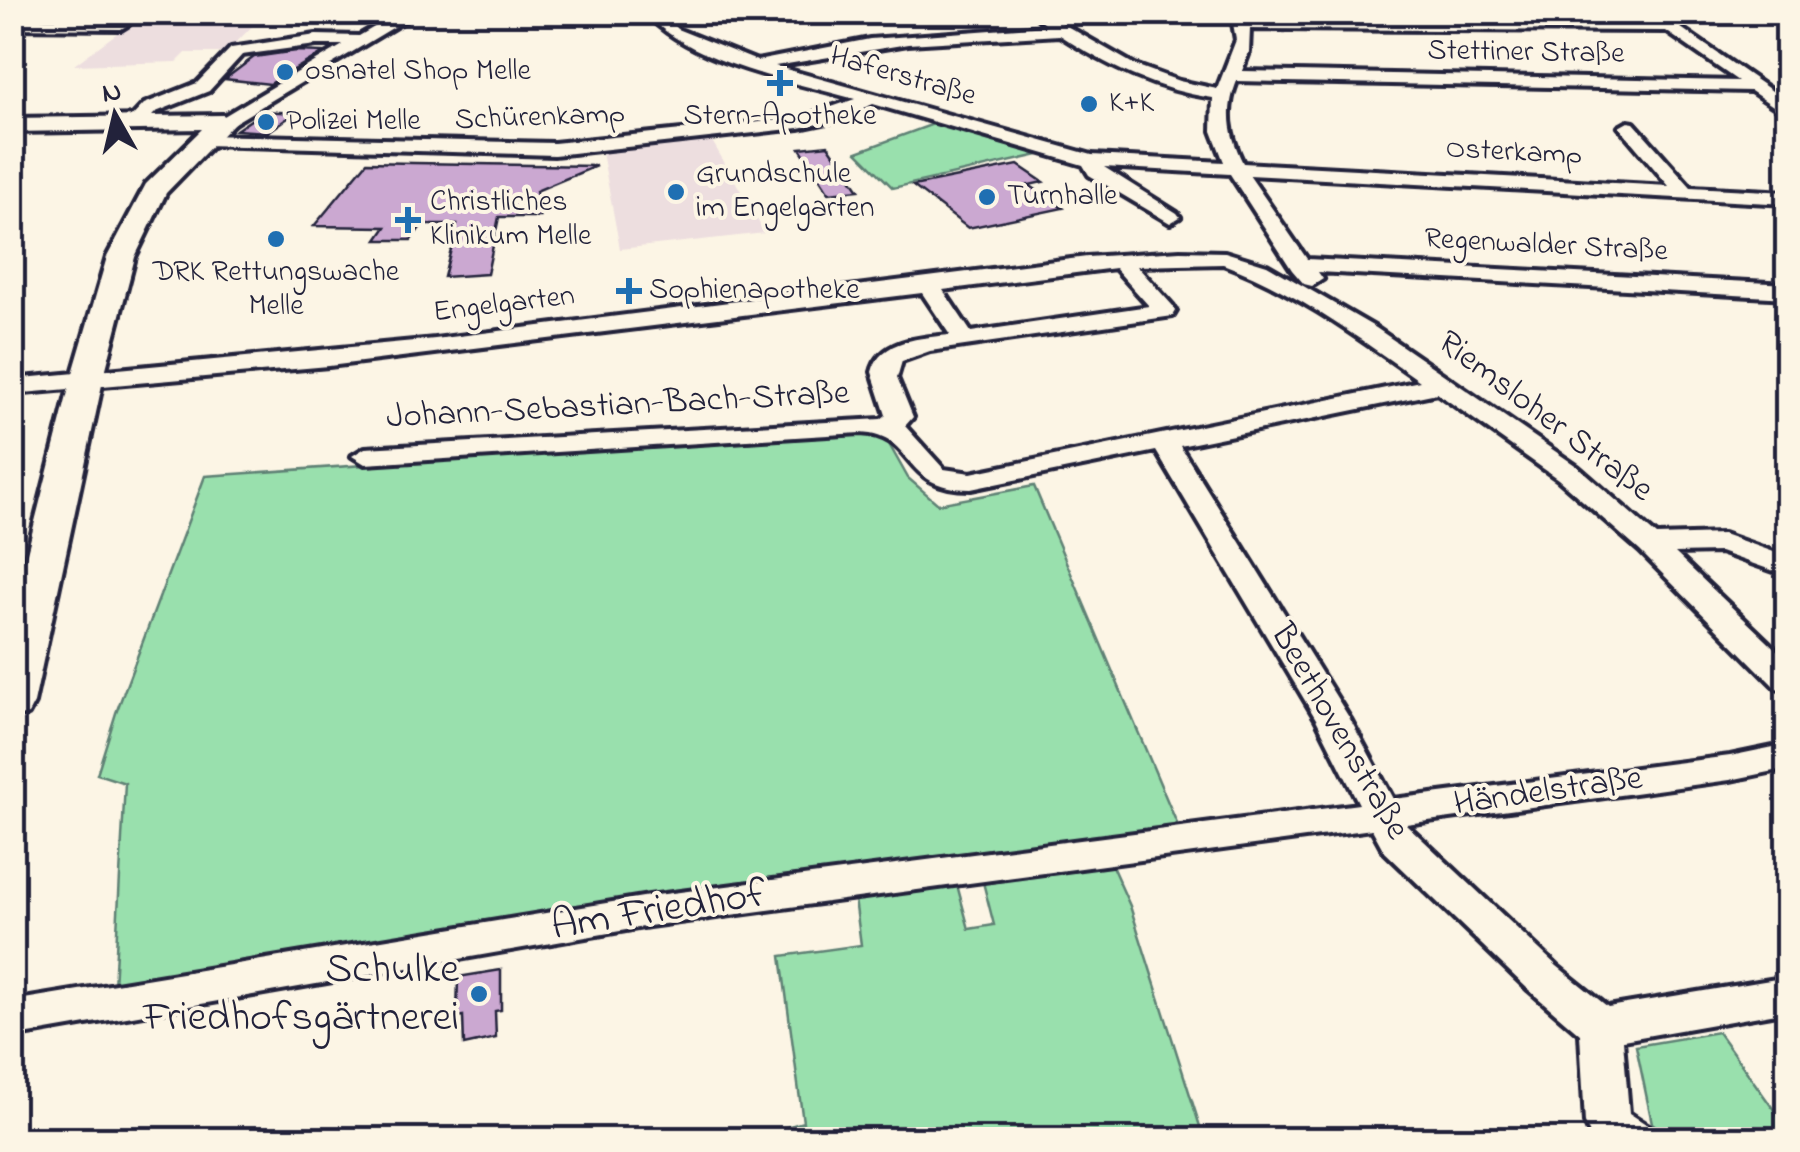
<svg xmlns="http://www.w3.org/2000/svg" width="1800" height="1152" font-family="'Indie Flower',sans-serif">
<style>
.built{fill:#eddedf}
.green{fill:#99e0ad;stroke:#5e8174;stroke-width:2.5}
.building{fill:#cba8d1;stroke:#22223b;stroke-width:2.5}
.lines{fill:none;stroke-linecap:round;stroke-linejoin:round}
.minor-casing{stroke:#22223b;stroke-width:8}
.major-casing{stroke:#22223b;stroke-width:8}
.minor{fill:#fcf5e5;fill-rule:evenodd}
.major{fill:#fcf5e5;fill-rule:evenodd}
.poi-dot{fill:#1f6fb2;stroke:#fcf5e5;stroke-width:4}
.labels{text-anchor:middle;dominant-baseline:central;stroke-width:8;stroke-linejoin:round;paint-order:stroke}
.far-street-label{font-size:30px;fill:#22223b;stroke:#fcf5e5}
.far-poi-label{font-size:30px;fill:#22223b;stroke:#fcf5e5;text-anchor:start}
.street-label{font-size:35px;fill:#22223b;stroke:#fcf5e5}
.near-street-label{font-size:42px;fill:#22223b;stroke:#fcf5e5}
.near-poi-label{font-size:42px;fill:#22223b;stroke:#fcf5e5;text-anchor:end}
</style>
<rect width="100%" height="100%" fill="#fcf5e5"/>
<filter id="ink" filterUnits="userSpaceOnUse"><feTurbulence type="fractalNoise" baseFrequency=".01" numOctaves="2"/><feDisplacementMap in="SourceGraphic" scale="20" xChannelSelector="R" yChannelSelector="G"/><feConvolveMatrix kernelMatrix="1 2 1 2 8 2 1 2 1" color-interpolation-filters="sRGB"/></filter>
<g filter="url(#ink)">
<path class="built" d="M144,13H265L226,53H186L177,62L74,65Z
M712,141L765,233L620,249L602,152Z"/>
<path class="green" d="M936,123L1043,154L893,188L857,152Z
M857,431L885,437L908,478L938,504L1034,486L1178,826L843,871L114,988L125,783L97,774L116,713L205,476Z
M1112,866L1130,906L1204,1139H748L803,1122L781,956L861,945L855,899L957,885L969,929L994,925L983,882Z
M1718,1032L1787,1128V1139H1673L1652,1123L1636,1046Z"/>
<path class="building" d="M296,51L324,52L270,84L225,79L254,57Z
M264,111L295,113L268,132L236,130Z
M828,145L859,190L829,193L800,148Z
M367,162L413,163L596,166L536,191L540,217H499L487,274L444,277L457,225H422L411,240H377L386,227L314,226Z
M1018,165L1043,182L1029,185L1063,208L968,228L913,186Z
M501,970V1010L495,1011L496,1038L464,1045L463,1016L457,1017L458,977Z"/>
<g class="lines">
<g class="minor-casing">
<path id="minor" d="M400,12H419L229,126H217L214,122L343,45H316L242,55L209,91L156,112L142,126H130L127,122L144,104L197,83L231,48L316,35L359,36Z
M645,12H661L677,29L757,61L870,39L1047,26L1037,17L1044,13L1135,65L1179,81L1217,89L1236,40L1231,12H1246L1248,19L1652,21L1651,14H1661L1788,102V116L1751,91L1237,81C1225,111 1229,134 1243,163L1669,186L1619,127L1628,122L1634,123L1691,187L1788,192V204L1249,175L1307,259L1788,284V298L1318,272L1323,279L1312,286L1304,284L1292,270L1230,174L1104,167L1177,213L1180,217L1170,223L1089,175L1083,165L873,104L837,120L799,128L554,155L205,145L196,140L205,135L554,143L799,118L855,99C792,81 688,63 645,12ZM1250,29L1666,31L1738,81L1242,71L1249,52ZM1059,35C1107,66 1156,90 1213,98L1212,131L1224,162L1092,155L775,66L908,44Z
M12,18L121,19L129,24L121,29L12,28Z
M1180,251L1225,252L1267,265L1376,328L1578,467L1657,536L1723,534L1788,557V576L1720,552L1675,553L1788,661V691L1776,688L1640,551L1558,479L1437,393L1180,446L1350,719L1393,799L1730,756L1788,744V768L1730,780L1406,824L1557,966L1608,1007L1788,977V1011L1623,1040L1629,1113L1649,1126L1655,1140L1591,1137L1585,1123L1580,1034L1529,990L1384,851L1372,829L649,926L12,1037V1001L649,896L1359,804L1316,719L1156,451L971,489C898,489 919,436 860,433L365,464L352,456L365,448L881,419L886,415L872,372C880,339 922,338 950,335L922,293L329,366L12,394V379L435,339L1087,257ZM1223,264C1294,290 1359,338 1420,381L971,473L944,469L905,426L913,417L897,378L902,361L930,351L1173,316L1176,311L1173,306L1137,266ZM1115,268L1149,306L971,332L943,290Z"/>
</g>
<g class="major-casing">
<path id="major" d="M223,115L235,122L166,193L135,257L103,380L34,703L28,714L12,718V612L71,380L107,257L146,184L202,129L12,132V118Z"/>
</g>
<use href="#minor" class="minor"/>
<use href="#major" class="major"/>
</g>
</g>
<g class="poi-dot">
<circle cx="285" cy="72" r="10"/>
<path d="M775 68h10v10h10v10h-10v10h-10v-10h-10v-10h10z"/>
<circle cx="1089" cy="104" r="10"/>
<circle cx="266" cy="122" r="10"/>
<circle cx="676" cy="192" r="10"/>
<circle cx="987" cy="197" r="10"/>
<path d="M403 205h10v10h10v10h-10v10h-10v-10h-10v-10h10z"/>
<circle cx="276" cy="239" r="10"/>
<path d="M624 276h10v10h10v10h-10v10h-10v-10h-10v-10h10z"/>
<circle cx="479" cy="994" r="10"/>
</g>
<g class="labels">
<g class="far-street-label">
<text transform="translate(1526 53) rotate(1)">Stettiner Straße</text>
<text transform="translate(903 77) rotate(16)">Haferstraße</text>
<text transform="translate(540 118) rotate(-2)">Schürenkamp</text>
<text transform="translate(1514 153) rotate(3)">Osterkamp</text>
<text transform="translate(1546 246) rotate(3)">Regenwalder Straße</text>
<text transform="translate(504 305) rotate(-7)">Engelgarten</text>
</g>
<g class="far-poi-label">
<text x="305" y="72">osnatel Shop Melle</text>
<text x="1109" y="104">K+K</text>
<text x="780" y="117" text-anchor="middle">Stern-Apotheke</text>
<text x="286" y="122">Polizei Melle</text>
<text x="696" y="175">Grundschule<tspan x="696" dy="34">im Engelgarten</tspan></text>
<text x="1007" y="197">Turnhalle</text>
<text x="430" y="203">Christliches<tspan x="430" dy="34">Klinikum Melle</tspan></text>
<text x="276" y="273" text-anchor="middle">DRK Rettungswache<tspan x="276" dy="34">Melle</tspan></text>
<text x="649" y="291">Sophienapotheke</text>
</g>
<g class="street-label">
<text transform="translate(618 406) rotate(-3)">Johann-Sebastian-Bach-Straße</text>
<text transform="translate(1545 417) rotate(37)">Riemsloher Straße</text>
<text transform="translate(1339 732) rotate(60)">Beethovenstraße</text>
<text transform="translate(1548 792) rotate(-8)">Händelstraße</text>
</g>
<g class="near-street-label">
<text transform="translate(659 911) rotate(-9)">Am Friedhof</text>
</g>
<g class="near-poi-label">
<text x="459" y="970">Schulke<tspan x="459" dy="48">Friedhofsgärtnerei</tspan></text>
</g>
</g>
<rect width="1800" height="1152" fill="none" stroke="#fcf5e5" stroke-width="50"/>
<rect x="25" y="25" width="1750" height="1102" fill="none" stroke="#22223b" stroke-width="4" filter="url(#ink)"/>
<g transform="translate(115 115) rotate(352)" stroke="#fcf5e5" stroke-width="8" paint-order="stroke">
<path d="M0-8L18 38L0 25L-18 38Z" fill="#22223b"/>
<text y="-15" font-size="28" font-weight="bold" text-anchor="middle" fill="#22223b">N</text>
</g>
</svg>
